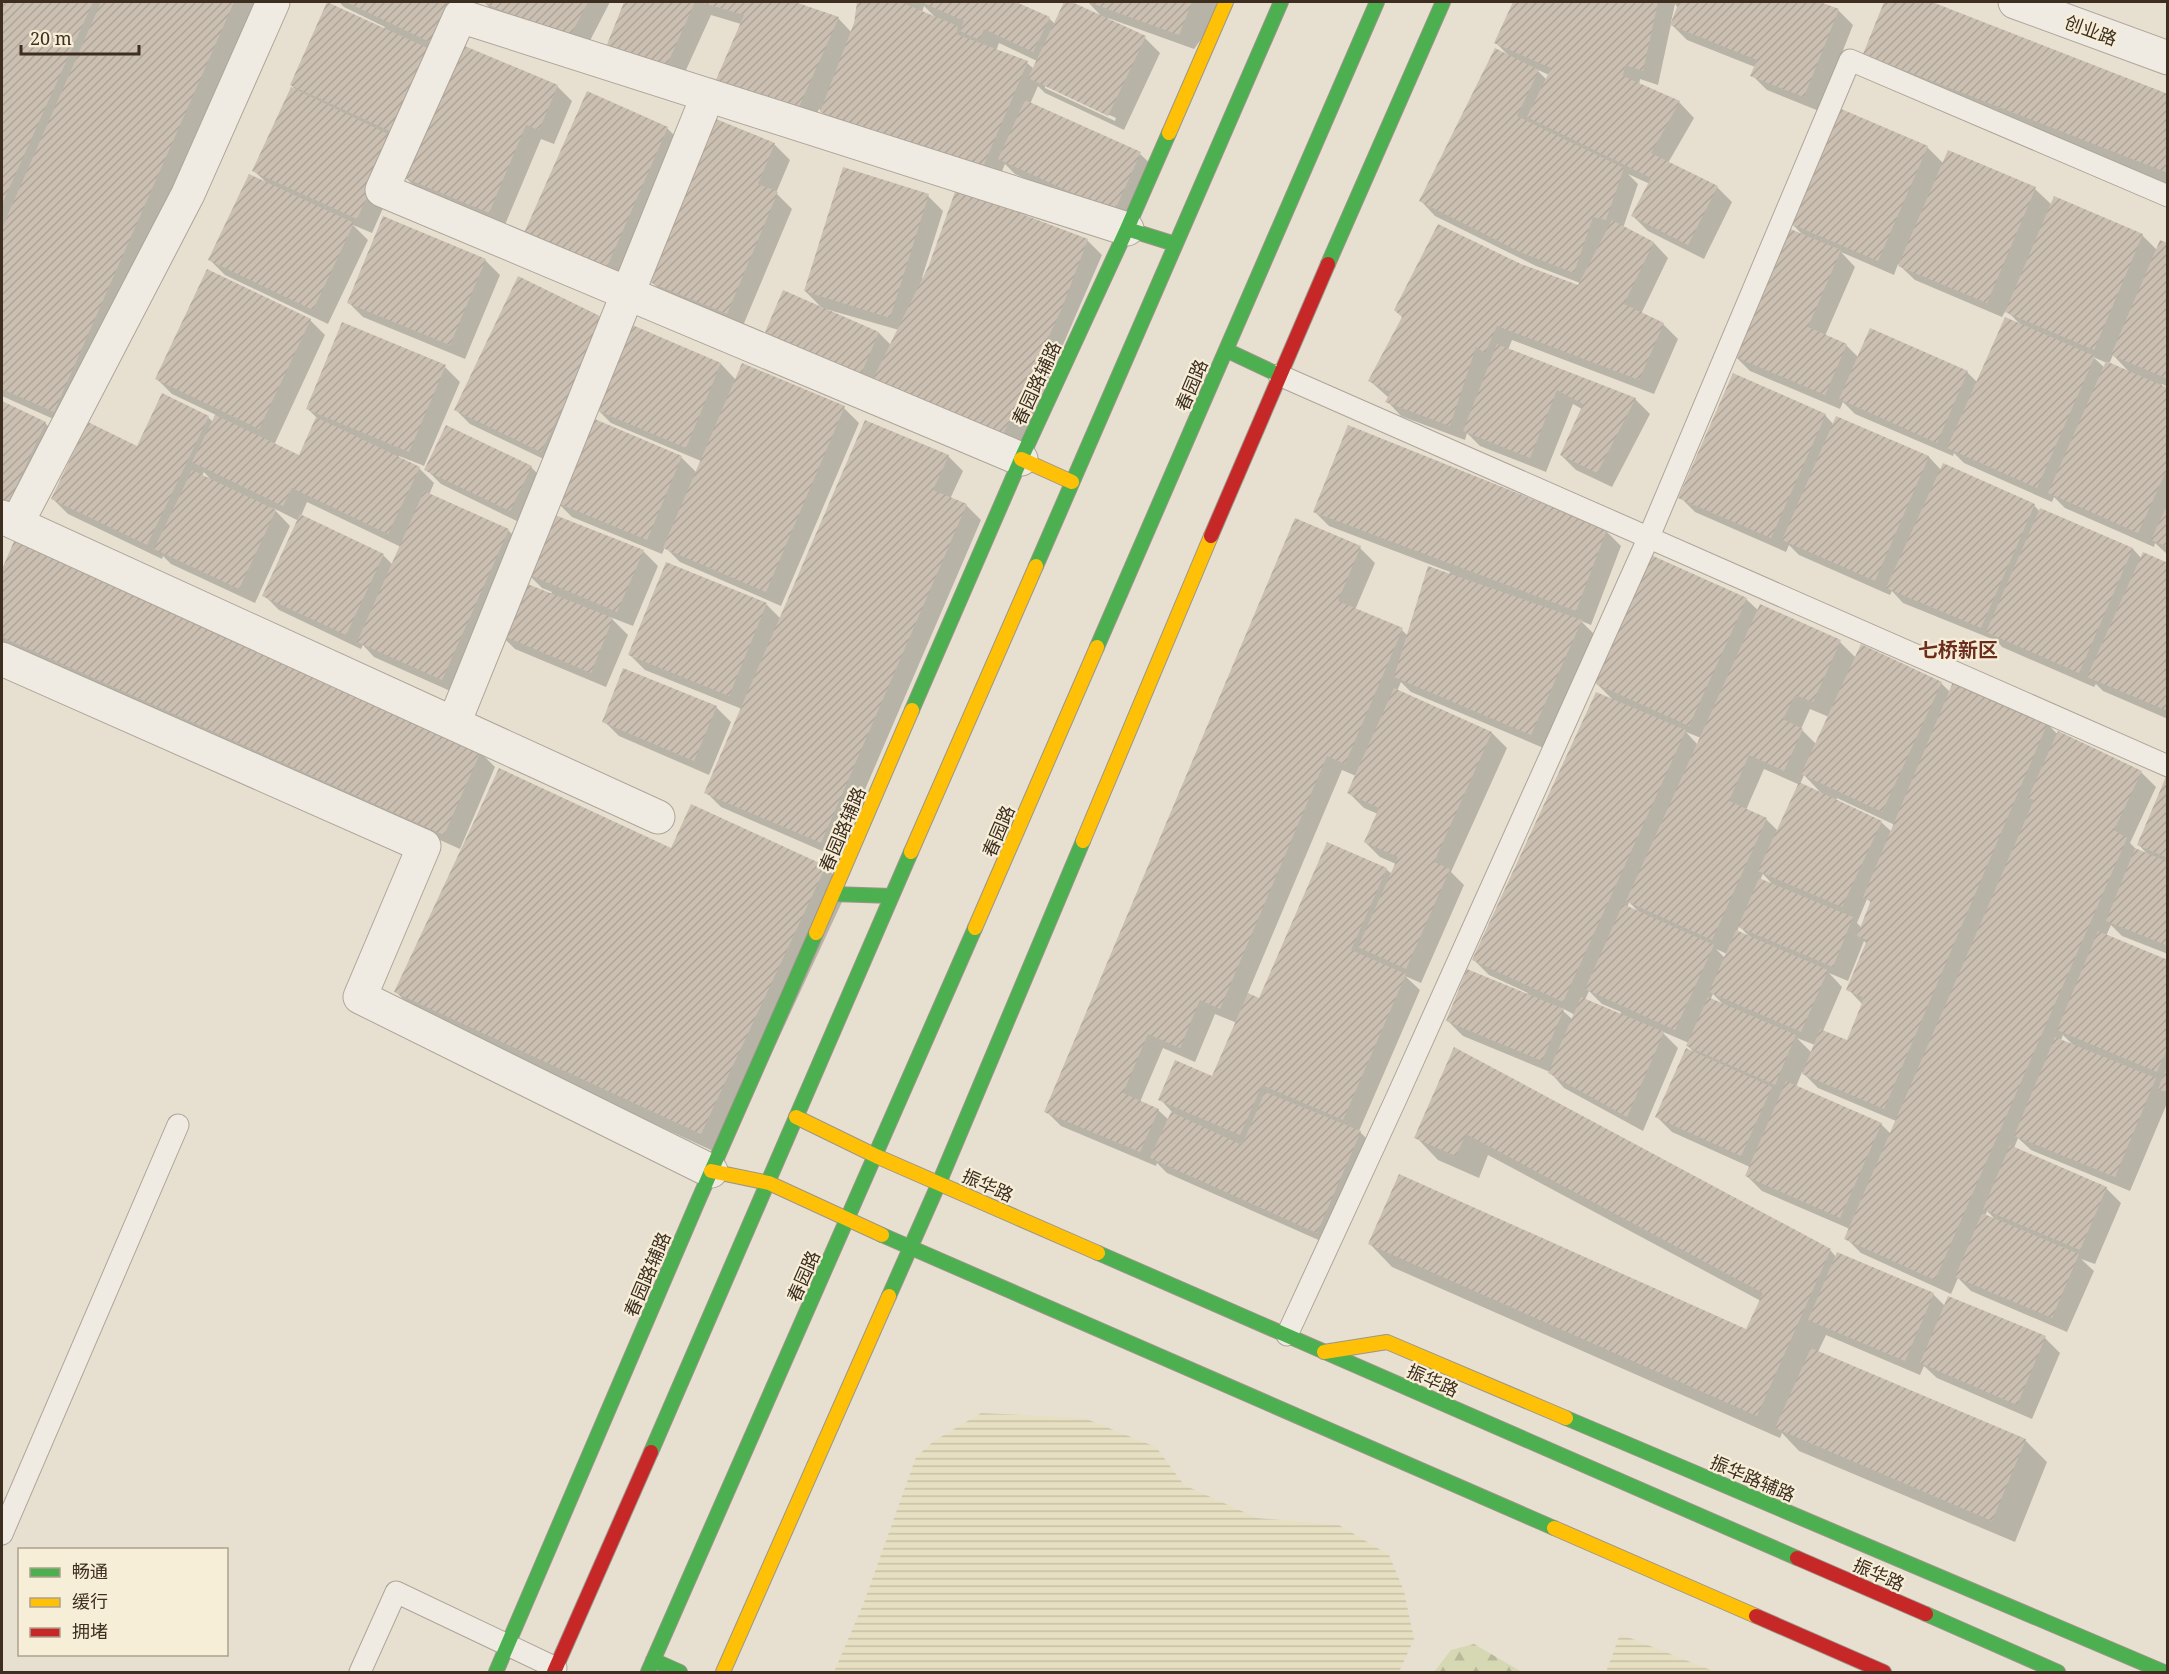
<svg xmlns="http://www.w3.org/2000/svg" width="2169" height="1674" font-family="'Noto Serif','Noto Sans SC',serif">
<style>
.farmland{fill:url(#farmland-rules)}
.forest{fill:url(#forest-firs)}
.shadow{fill:#0003;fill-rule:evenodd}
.building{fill:url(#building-hatch)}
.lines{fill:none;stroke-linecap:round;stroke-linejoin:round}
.lane-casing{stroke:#ada599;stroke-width:23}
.street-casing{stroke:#ada599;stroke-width:35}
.fast-casing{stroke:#9c958a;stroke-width:16}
.slow-casing{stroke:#9c958a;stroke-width:16}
.jam-casing{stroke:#9c958a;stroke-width:16}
.lane{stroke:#efebe3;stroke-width:21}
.street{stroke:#efebe3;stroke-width:33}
.fast{stroke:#4caf50;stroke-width:14}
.slow{stroke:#ffc107;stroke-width:14}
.jam{stroke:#c62828;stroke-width:14}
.labels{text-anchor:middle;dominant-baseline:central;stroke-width:4.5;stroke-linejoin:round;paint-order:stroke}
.street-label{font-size:18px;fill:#3d2e20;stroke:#f7eed8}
.neighbourhood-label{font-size:20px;font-weight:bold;fill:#6b2e1e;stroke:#f7eed8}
</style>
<defs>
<pattern id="farmland-rules" width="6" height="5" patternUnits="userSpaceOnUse" patternTransform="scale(1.5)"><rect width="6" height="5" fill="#e6dfc2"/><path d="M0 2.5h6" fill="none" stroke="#c6c0a6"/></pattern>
<pattern id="forest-firs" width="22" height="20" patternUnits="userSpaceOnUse" patternTransform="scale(1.5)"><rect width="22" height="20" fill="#d6d7b3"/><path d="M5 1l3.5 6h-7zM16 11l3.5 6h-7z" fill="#b9b99a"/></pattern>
<pattern id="building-hatch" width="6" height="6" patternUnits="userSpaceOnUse" patternTransform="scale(1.5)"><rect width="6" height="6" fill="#cbbfb2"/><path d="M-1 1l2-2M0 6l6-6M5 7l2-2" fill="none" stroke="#afa499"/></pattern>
</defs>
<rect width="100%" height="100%" fill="#e7e0d1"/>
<path class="farmland" d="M981,1413L1084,1418L1156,1447L1184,1485L1257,1518L1339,1525L1389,1555L1404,1591L1414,1639L1399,1672H834L864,1602L916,1457L934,1441Z
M1620,1634L1716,1672H1606Z"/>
<path class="forest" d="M1474,1644L1522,1672H1434L1451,1650Z"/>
<path class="shadow" d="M2,2H255L69,426L2,396Z
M339,2H479L452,59L427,48L446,66L372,233L353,225L368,240L328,324L225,275L210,260L268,184L254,171L298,92L291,85L384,29L385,27L344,7Z
M484,2H610L581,58L496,14Z
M626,2H790L838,18L852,33L856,23L859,2H1013L1049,18L1055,24L1064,3L1058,2H1068L1104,19L1088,2H1229L1194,49L1108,18V20L1145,38L1160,53L1124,130L1045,93L1038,86L1030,104L1140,154L1155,168L1129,226L1015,174L1005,164L997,183L837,127L819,109L813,123L732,97L741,24L711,15L681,81L608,46ZM924,6L936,18L922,12ZM999,43L1037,61L1034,69L1027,63L996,51ZM1045,85L1116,118L1115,121L1045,88Z
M1515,2H1816L1838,10L1853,25L1819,111L1767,90L1752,75L1755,67L1687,40L1671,24L1658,85L1640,79L1639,85L1680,103L1694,118L1668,163L1717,187L1732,202L1704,259L1648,231L1633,216L1650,184L1628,174L1638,184L1623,228L1654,243L1668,258L1641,314L1663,324L1678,339L1654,394L1512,340L1508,350L1635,399L1650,414L1612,487L1576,470L1561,455L1582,409L1573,404L1546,472L1480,446L1467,433L1465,440L1401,416L1387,401L1389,398L1370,381L1404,317L1521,265L1578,287L1580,283L1536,266L1435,216L1421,201L1509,56L1496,43ZM1675,4L1678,8L1673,22H1671ZM1536,69L1549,75L1547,80Z
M1886,2H1928L2168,95V197L1906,95L1865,54Z
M557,86L572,101L554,144L541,139L504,227L421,193L406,178Z
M717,121L775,145L790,160L776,193L792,209L742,328L666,296L651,281Z
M667,128L682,143L621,283L541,247Z
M1927,147L1944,164L1949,152L2035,189L2052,205L2142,235L2157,250L2168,245V387L2162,384L2161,387L2168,390V555L2155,543L2154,547L2065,508L2054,497L2052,502L1964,463L1954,453L1953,456L1855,414L1843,402L1840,409L1750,371L1735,356L1804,236L1791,223ZM1841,252L1894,275L1898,264L1915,280L2002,317L2006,310L2021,325L1978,383L1967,372L1859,358L1846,345L1825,336L1855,267ZM2113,355L2131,374L2109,364ZM2093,357L2107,363L2105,368Z
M844,169L928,196L943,211L922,278L924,279L1087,240L1102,255L1016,453L781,347L766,332L783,292L879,333L891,345L899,330L822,308L805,291Z
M485,260L500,275L465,359L363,317L348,302Z
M310,320L325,335L274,445L299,457L317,418L308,409L445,367L460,382L424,466L531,467L546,482L525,525L441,484L426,469L427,467L399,456L398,458L419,468L434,483L429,495L508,530L523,545L457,694L374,657L363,645L361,649L279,610L264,595L299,521L273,508L290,526L255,603L171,564L163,556L162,559L68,514L53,499L137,448L208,417L213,422L216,415L172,394L157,379ZM204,472L211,480L202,476ZM307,502L401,547L393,565L383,555L301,516Z
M605,320L556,465L470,424L455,409Z
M631,326L721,364L736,380L844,408L859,423L781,606L680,562L665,547L662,554L572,517L557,502L591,419L682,458L697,473L701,461L611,423L596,408Z
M2,403L45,423L60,438L23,518L2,508Z
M1825,415L1834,425L1837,418L1929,457L1941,470L2034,505L2040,512L2041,510L2133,549L2142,559L2168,565V719L2103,691L2096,684L2094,687L2002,647L1997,641L1903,603L1892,591L1890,595L1799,555L1789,545L1786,552L1695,512L1680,497Z
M948,456L963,471L950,499L966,505L981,520L836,857L721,807L706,792L742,709L645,670L630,655L766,604L781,619Z
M1314,511L1606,531L1621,546L1591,625L1581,621L1596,636L1546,749L1411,692L1401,682L1397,691L1492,733L1507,748L1451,872L1464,885L1421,983L1405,976L1420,990L1359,1131L1375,1147L1332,1246L1167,1173L1157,1163L1156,1166L1061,1126L1046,1111L1360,548L1375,563L1355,610L1402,630L1408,636L1449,575L1450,572L1329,526ZM1342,770L1356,776L1349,793L1364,808L1378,814L1365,842L1380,857L1396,864L1392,874L1386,869L1260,1000L1247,995ZM1215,1014L1237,1023L1213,1078L1160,1099L1172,1112L1169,1120L1158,1110L1140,1102L1163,1048L1195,1062Z
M16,541L480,752L495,767L460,849L2,644V573Z
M643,551L658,566L633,626L610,617L628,635L606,687L515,649L500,634L550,595L552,592L542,588L527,573Z
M1746,599L1759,611L1761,606L1840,642L1856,658L1861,646L1941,683L1951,693L2047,723L2058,735L2141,772L2156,787L2130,843L2139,852L2149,856L2139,845L2168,776V954L2122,936L2111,925L2106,936L2168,962V1101L2130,1191L2031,1150L2018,1138L2014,1148L2106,1188L2121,1203L2095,1264L2081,1259L2094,1271L2067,1332L1971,1291L1958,1278L1951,1294L1861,1253L1846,1238L1850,1229L1762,1191L1747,1176L1750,1167L1672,1132L1657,1117L1697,1055L1688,1046L1689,1043L1661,1031L1678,1048L1643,1131L1564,1088L1550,1072L1463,1036L1448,1021L1526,995L1528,993L1489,975L1474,960L1615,702L1596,683ZM1810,709L1829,717L1816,744L1801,729ZM1686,732L1701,738L1698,745ZM1764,769L1800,785L1778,831L1766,819L1746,810ZM1804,775L1822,794L1800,784ZM1837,798L1895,825L1892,832L1881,822L1836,801ZM1763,874L1774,886L1760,880ZM1867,899L1872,903L1862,928L1857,923ZM1629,902L1640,913L1627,908ZM1739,926L1752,939L1737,932ZM1864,941L1867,944L1848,989L1863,1005L1847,1042L1823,1031L1842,987L1829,973L1848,981ZM1716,949L1727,954L1725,958ZM1589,991L1602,1004L1621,1012L1620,1015L1585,1000ZM1713,994L1725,1006L1710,1000ZM1562,1008L1575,1015L1573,1020L1561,1009ZM2063,1035L2074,1046L2061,1040ZM1797,1038L1815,1045L1812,1053ZM1802,1072L1818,1088L1896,1121L1891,1134L1881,1124L1796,1087ZM1987,1211L1997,1221L1985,1216Z
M716,707L731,722L709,775L619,736L604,721Z
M671,850L825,867L848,889L724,1156L419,1015L396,992Z
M1455,1049L1831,1251L1836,1257L1933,1294L1945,1306L2045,1338L2060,1353L2032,1419L1937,1378L1924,1366L1920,1375L1826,1335L1818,1352L2025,1440L2047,1462L2015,1542L1799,1451L1782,1433L1780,1438L1392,1267L1370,1244L1747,1331L1761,1301L1488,1155L1479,1178L1438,1160L1416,1137Z"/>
<path class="building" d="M2,2H93L2,204Z
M101,2H234L54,412L2,389V228Z
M327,2L432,50L394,133L290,85Z
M346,2H457L436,45Z
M484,2H588L566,44Z
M624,2H695L666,67L606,47Z
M700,2H795L839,17L798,109L715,82L744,15Z
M857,2H906L905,4L958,26L956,34L1028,61L982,169L820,112L854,23Z
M921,2H1016L1050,17L1033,52L984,29L979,40L960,31L964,21Z
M1064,2H1072L1146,36L1108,116L1028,78Z
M1088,2H1192L1179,35Z
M1513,2H1658L1643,71L1625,65L1623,76L1680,101L1651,153L1718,186L1688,245L1631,216L1651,178L1527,117L1551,68L1494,43Z
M1679,2H1820L1839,9L1804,97L1750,76L1757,60L1670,25Z
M1884,2H1932L2168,94V173L1863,54Z
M460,44L558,85L539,130L526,125L489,213L405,178Z
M1495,48L1539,70L1517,116L1624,168L1606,220L1593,217L1574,273L1520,252L1419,201Z
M291,87L394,137L357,219L252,171Z
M587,91L668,127L606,269L524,233Z
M1025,100L1141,152L1114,212L998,159Z
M1839,108L1928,146L1878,261L1789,223Z
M716,119L775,143L758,184L778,192L727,314L649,282Z
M1948,150L2036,187L1987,303L1898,266Z
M843,167L929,194L890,318L804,291Z
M249,174L354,223L313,310L208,260Z
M956,189L1088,239L1062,308L1001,439L872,381L929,265Z
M2054,196L2143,234L2094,350L2005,312Z
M383,216L486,259L450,345L347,303Z
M1612,220L1654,242L1624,304L1664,323L1639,380L1497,326L1485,353L1476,347L1450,426L1385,402L1391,392L1368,381L1402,317L1394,310L1438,224L1521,264L1578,285Z
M1788,228L1841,250L1808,327L1847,344L1825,395L1733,356Z
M2160,240L2168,243V379L2111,355Z
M207,269L311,319L259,429L155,379Z
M518,276L606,319L541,452L454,410Z
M783,290L879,332L861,374L765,332Z
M2005,317L2095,356L2037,488L1947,448Z
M342,322L446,365L409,452L306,409Z
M630,324L721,363L686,448L594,409Z
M1870,328L1968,371L1937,443L1839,399Z
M1497,344L1636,398L1597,473L1560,455L1583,404L1557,390L1530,458L1463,431Z
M2106,361L2168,388V467L2138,533L2048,493Z
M742,363L845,406L766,592L663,548Z
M1733,373L1826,414L1771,538L1678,498Z
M162,393L209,416L147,545L51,499L88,422L137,446Z
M2,401L46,422L8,504L2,501Z
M215,415L299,455L316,417L420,467L388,534L292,488L283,506L192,462Z
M1836,416L1929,456L1875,581L1782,540Z
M590,417L682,456L647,540L555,502Z
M865,420L949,455L933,490L967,504L821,843L704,793Z
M446,425L532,466L510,511L424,470Z
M1348,425L1607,529L1576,611L1313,512Z
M1943,463L2035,504L1981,628L1886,588Z
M192,470L276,510L239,589L154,549Z
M424,491L509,529L442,680L357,642Z
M2168,503V547L2151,540Z
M2040,508L2133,548L2079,673L1986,632Z
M550,513L644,550L617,612L525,573Z
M300,514L384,554L346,635L262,596Z
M1295,518L1361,546L1338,601L1403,628L1345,764L1327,756L1220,1009L1200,1000L1180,1048L1148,1034L1123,1093L1159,1109L1140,1152L1044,1112Z
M15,539L481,751L444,835L2,637V569Z
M2143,552L2168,563V711L2087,677Z
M1651,555L1747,598L1689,726L1594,683Z
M666,562L767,603L729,696L628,655Z
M1428,566L1582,620L1531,735L1394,677Z
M520,581L613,618L591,673L499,634Z
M1760,604L1841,640L1813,702L1795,695L1783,719L1803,729L1784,771L1749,755L1729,801L1767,818L1712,940L1626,901Z
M1861,644L1942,682L1882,812L1801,774Z
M623,668L717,706L694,761L602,722Z
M1953,682L2048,722L1884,1109L1802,1074L1820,1029L1847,1040L1864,998L1846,990L1867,940L1857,936L1871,900L1863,897Z
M1394,688L1492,732L1434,862L1450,869L1406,969L1358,947L1398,857L1364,842L1379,808L1347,793Z
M1596,692L1686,730L1563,1002L1472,960Z
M2058,731L2142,771L2114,830L2127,838L1935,1280L1844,1239L2034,800L2028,798Z
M499,768L671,848L691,804L826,866L701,1134L394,992Z
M2168,772V858L2137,845Z
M1799,782L1882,821L1842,907L1758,871Z
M1327,842L1387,868L1351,950L1406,974L1343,1120L1262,1085L1240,1135L1158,1100L1175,1060L1212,1076L1248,993L1259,998Z
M2135,848L2168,862V946L2106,921Z
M1759,878L1853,917L1833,967L1738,927Z
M1623,904L1714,945L1675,1030L1585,989Z
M1736,930L1828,970L1801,1032L1709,992Z
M2098,931L2168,960V1047L2157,1072L2057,1030Z
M1467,969L1564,1009L1542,1061L1446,1021Z
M1581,997L1664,1032L1627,1117L1548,1073Z
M1708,997L1796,1035L1775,1085L1686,1046Z
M2055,1037L2156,1078L2115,1177L2014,1136Z
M1454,1047L1831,1249L1757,1416L1368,1244L1399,1174L1746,1329L1763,1293L1466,1134L1456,1156L1414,1138Z
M1686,1048L1772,1087L1741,1156L1655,1117Z
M2167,1067H2168V1093L2158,1089Z
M1786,1081L1882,1123L1840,1218L1745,1176Z
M1265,1092L1361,1131L1317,1233L1150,1158L1171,1112L1242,1145Z
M2010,1145L2107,1187L2080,1250L1983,1209Z
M1982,1213L2079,1254L2052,1318L1955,1277Z
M1837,1252L1934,1293L1905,1361L1808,1320Z
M1948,1296L2046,1336L2017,1405L1920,1363Z
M1811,1348L2026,1439L1992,1521L1775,1428Z"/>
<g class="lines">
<g class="lane-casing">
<path id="lane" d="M1279,375L2168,766
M1287,1335L1396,1099L1648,539L1850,60L2168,196
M2,1534L178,1125
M360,1672L396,1592L556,1668"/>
</g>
<g class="street-casing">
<path id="street" d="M2015,2L2168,58
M1021,459L382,190L460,16L1127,229
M2,517L658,817
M17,523L188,194L273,2
M2,659L424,846L360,997L711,1171
M454,723L708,95"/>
</g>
<g class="fast-casing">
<path id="fast" d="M1127,229L1175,244
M1328,264L1443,2
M1226,350L1279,375
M1036,566L1281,2
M1097,647L1377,2
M912,710L1021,459L1127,229L1169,133
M833,894L892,896
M882,1235L1554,1528
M1098,1253L1797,1558
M889,1296L939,1183L1083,841
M1566,1418L2164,1672
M651,1452L911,852
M1926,1614L2058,1672
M653,1660L680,1672
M496,1672L698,1201L816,933
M648,1672L975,928"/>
</g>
<g class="slow-casing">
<path id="slow" d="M1169,133L1226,2
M1021,459L1072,482
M1083,841L1211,536
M911,852L1036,566
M975,928L1097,647
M816,933L912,710
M796,1117L876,1156L1098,1253
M711,1171L769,1183L882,1235
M1324,1352L1387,1342L1566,1418
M1554,1528L1756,1616
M723,1672L889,1296"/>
</g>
<g class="jam-casing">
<path id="jam" d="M1211,536L1328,264
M1797,1558L1926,1614
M1756,1616L1884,1672
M554,1672L651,1452"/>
</g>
<use href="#lane" class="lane"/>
<use href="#street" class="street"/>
<use href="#fast" class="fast"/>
<use href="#slow" class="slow"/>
<use href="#jam" class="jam"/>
</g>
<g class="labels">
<g class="street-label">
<text transform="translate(2091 30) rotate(20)">创业路</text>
<text transform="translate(1036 383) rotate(-65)">春园路辅路</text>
<text transform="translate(1191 385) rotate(-67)">春园路</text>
<text transform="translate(842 829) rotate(-67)">春园路辅路</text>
<text transform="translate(998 831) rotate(-67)">春园路</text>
<text transform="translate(988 1185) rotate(24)">振华路</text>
<text transform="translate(647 1274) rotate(-67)">春园路辅路</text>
<text transform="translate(803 1276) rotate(-66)">春园路</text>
<text transform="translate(1433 1380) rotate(24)">振华路</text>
<text transform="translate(1753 1478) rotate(23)">振华路辅路</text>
<text transform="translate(1879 1574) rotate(24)">振华路</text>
</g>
<g class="neighbourhood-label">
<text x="1958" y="649">七桥新区</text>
</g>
</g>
<rect width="2169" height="1674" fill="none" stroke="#3d2e20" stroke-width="6"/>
<rect x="18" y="1548" width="210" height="108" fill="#f7eed8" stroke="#ada18e" stroke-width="1.5"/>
<rect x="30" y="1568" width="30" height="9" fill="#4caf50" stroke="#ada18e" stroke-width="1.5"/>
<text x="72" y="1578" font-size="18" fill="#3d2e20">畅通</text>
<rect x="30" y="1598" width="30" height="9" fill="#ffc107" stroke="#ada18e" stroke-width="1.5"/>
<text x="72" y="1608" font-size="18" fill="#3d2e20">缓行</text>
<rect x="30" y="1628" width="30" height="9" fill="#c62828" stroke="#ada18e" stroke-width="1.5"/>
<text x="72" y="1638" font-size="18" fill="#3d2e20">拥堵</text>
<path d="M21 45v9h118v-9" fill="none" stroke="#3d2e20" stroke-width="3"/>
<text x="30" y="45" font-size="18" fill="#3d2e20" stroke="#f7eed8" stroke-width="4.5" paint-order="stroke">20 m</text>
</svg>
